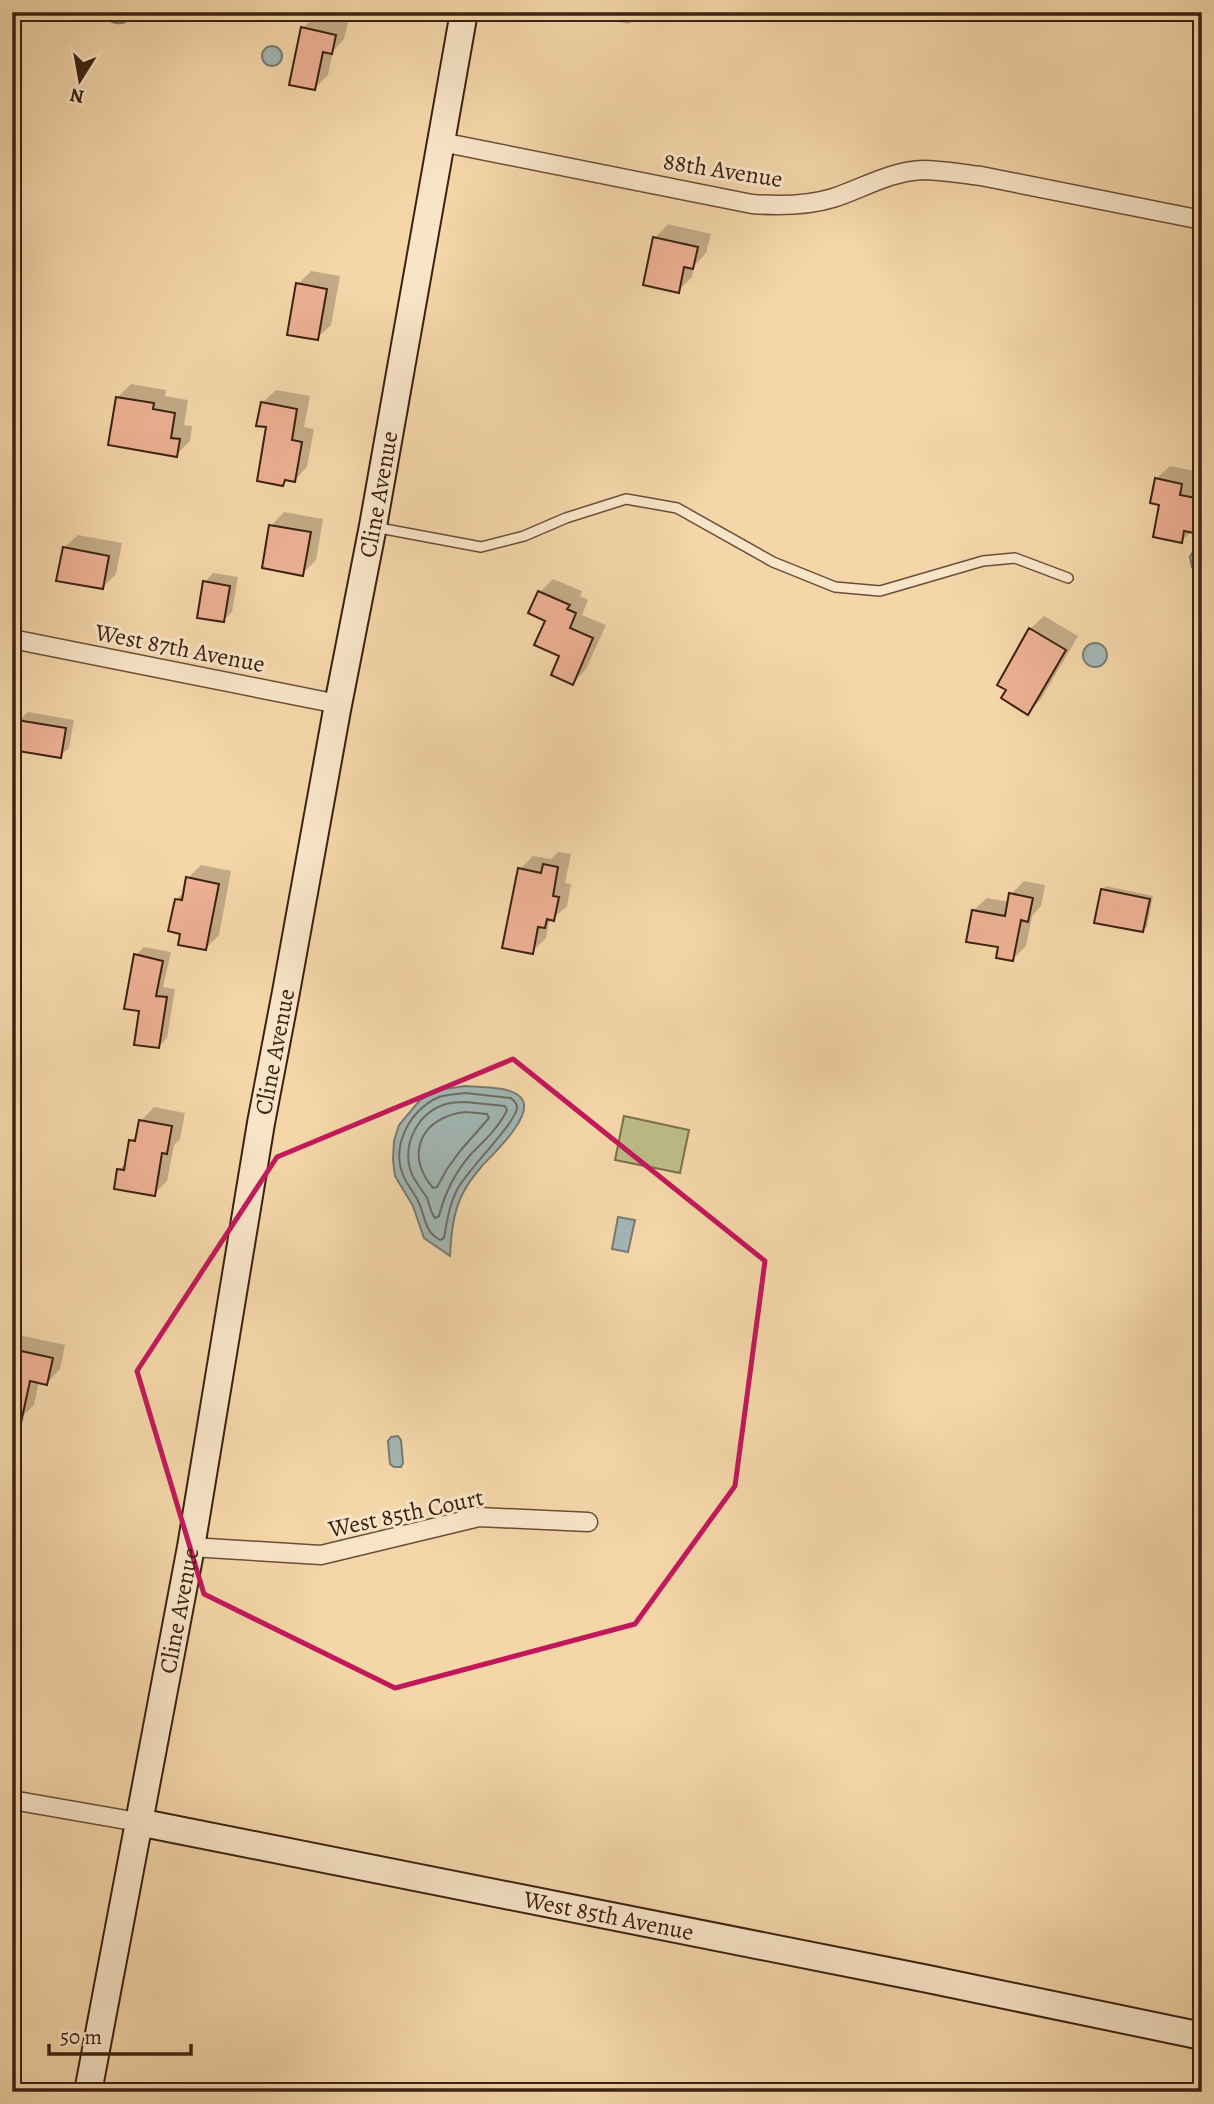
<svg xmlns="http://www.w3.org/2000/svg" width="1214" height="2104" font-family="Alegreya,serif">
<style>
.green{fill:#bcbd87;stroke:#7c6f4c;stroke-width:2}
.water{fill:#a2b6b4;stroke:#797a73;stroke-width:2}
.shadow{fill:#0003}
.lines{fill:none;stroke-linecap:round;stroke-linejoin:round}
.shore{stroke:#6f6c63;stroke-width:2}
.building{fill:#edb094;stroke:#3c2112;stroke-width:2}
.lane-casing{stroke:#6a4e38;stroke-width:12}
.street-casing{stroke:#6a4e38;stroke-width:21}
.secondary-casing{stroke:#3c2112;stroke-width:30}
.lane{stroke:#f8e4c7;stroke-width:9}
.street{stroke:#f8e4c7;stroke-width:18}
.secondary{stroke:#f8e4c7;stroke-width:26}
.marked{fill:none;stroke:#c2185b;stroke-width:5;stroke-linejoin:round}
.labels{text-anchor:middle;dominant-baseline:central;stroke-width:6;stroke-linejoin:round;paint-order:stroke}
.street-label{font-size:24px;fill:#3c2112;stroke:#f8e4c7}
</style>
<rect width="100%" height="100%" fill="#f4d6a9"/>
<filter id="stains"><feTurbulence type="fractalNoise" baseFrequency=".00286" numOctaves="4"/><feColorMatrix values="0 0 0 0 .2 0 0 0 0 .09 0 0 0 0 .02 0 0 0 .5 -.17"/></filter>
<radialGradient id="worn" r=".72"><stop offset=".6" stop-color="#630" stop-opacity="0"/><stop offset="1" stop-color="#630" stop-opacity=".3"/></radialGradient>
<path class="green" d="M624,1116L689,1130L680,1173L615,1160Z"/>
<path class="water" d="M130,12C129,23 122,25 112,22L107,13Z
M262 56a10 10 0 1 1 20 0a10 10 0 1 1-20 0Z
M1202,547V572L1192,567L1190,557L1195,548Z
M1083 655a12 12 0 1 1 24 0a12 12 0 1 1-24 0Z
M465,1086C480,1087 513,1086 522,1099C534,1116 493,1154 482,1166C475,1174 468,1183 463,1193C453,1212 451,1235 450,1256L424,1238L413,1206L395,1176L393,1160L394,1141L399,1125L420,1100L438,1090Z
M618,1217L635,1220L628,1252L612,1249Z
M398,1436L401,1440L403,1463L401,1467H394L390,1464L388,1441L391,1437Z"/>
<path class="shadow" d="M600,12H641L629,24L599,18Z
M316,15L348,22L344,39L333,51L328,75L314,89L303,28Z
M668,224L711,234L706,253L694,266L692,277L678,291L655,238Z
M311,271L340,276L331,325L317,338L298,284Z
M131,384L166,390L165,396L188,400L184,425L192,426L190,441L176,455L117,398Z
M276,390L310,396L304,427L314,429L307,467L294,481L288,479L283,484L262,403Z
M1170,466L1195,471L1193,482L1202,483V523L1181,541L1161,504L1156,479Z
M284,512L323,519L316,560L302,574L271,526Z
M78,535L122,543L116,574L102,588L64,548Z
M213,573L238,577L232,612L224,620L205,582Z
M553,579L582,591L580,596L588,600L582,615L606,625L586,669L573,683L547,620L540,592Z
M1044,616L1078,636L1041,699L1028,712L1008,689L1030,629Z
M28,712L74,720L69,748L60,756L19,721Z
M558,852L571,854L565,883L571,884L567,906L549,922L546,938L532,952L520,869L533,856L551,859Z
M201,865L231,871L219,935L205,949L182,932L176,900L185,891L188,878Z
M1024,881L1045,885L1041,906L1032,916L1026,946L1013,959L973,911L987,898L1009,902L1011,894Z
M1106,886L1153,896L1147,927L1143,930L1102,890Z
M144,947L171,952L163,987L175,989L167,1038L158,1047L141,1010L136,955Z
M154,1107L185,1113L180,1139L174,1145L167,1181L154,1194L119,1170L127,1162L131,1141L138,1134L141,1121Z
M23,1336L65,1345L60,1369L47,1383L39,1381L34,1405L21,1418L12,1416V1346Z"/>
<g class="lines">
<path class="shore" d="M466,1093L511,1098C514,1101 517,1103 517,1107C518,1121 466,1171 457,1190C449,1205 447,1222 444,1238L440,1240C424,1231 426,1219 419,1203C415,1193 407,1185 403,1175C391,1145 410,1110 439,1097C447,1094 457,1094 466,1093Z
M465,1102L505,1106L507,1110C499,1127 485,1140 472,1153C455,1172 445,1192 439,1216L435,1218C430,1212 430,1205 427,1198C421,1188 413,1180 410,1169C403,1143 418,1114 443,1105C450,1102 458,1102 465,1102Z
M466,1112L487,1114L489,1118L460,1151L447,1169L437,1187L433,1188C403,1153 423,1116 466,1112Z"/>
</g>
<path class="building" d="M301,27L336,35L332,54L323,52L315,90L289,85Z
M653,237L698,247L693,269L684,267L679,293L643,285Z
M296,283L327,289L318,340L287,335Z
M116,397L154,403L153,409L175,413L171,438L180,439L177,457L108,445Z
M261,402L297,409L292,440L302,442L295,482L285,480L283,486L257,481L266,427L256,426Z
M1155,478L1182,484L1180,495L1202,499V519L1197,518L1194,533L1184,531L1182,543L1153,537L1159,505L1150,503Z
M269,525L311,532L303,576L262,568Z
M63,547L109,556L103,589L56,581Z
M203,581L230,586L224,622L197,618Z
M538,591L570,605L567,609L576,613L570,628L593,638L573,685L551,675L559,656L534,645L545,621L528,613Z
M1029,628L1066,650L1028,715L1001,698L1006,690L997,685Z
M17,720L66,728L61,758L12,750Z
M543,864L558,867L553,896L559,897L554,921L547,919L545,928L538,927L533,954L502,948L518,868L541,873Z
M186,877L219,884L206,950L178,945L180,934L168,931L175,899L182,900Z
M1101,889L1150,899L1143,932L1094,923Z
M1009,893L1033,898L1028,922L1021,920L1013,961L996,958L998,947L966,942L972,910L1005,916Z
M134,954L163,961L156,996L167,997L159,1048L134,1045L139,1011L124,1009Z
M139,1120L172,1126L167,1154L162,1153L155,1196L114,1189L117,1169L124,1170L129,1140L135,1141Z
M12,1349L53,1358L47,1385L30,1381L19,1432L12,1431Z"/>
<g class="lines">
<g class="lane-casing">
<path id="lane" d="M374,527L481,547L524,536L566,518L626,499L677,508L773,562L835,587L880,591L983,561L1015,558L1068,578"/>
</g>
<g class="street-casing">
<path id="street" d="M441,142L752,204C779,206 807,206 833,198C864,188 888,172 922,170C942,170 962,174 981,176L1202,220
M12,639L338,704
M191,1547L321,1555L479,1517L588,1522
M12,1800L138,1822"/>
</g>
<g class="secondary-casing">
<g id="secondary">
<path id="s1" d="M138,1822L928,1979L1202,2036"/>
<path id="s2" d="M88,2092L191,1547L261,1123L286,992L337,710L373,526L464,12"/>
</g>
</g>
<use href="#lane" class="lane"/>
<use href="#street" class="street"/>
<use href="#secondary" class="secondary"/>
</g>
<path class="marked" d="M513,1059L765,1261L735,1486L635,1624L395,1688L204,1594L137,1371L277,1157Z"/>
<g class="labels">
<g class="street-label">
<text transform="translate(723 170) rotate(9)">88th Avenue</text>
<text stroke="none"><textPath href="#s2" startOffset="1624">Cline Avenue</textPath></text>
<text transform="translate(180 648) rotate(11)">West 87th Avenue</text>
<text stroke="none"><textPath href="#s2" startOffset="1057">Cline Avenue</textPath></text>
<text transform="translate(406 1513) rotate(-12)">West 85th Court</text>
<text stroke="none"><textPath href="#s2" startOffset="490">Cline Avenue</textPath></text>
<text stroke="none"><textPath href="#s1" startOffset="480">West 85th Avenue</textPath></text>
</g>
</g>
<rect width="1214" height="2104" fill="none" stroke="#f4d6a9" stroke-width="42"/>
<rect x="14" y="14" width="1186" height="2076" fill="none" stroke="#3c2112" stroke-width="3.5"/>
<rect x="21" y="21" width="1172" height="2062" fill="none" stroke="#3c2112" stroke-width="2"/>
<g transform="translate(80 80) rotate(191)" stroke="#f8e4c7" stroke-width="5" paint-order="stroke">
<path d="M0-5L12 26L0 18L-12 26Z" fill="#3c2112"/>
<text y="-10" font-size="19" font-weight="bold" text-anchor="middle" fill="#3c2112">N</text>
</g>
<path d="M49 2044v10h142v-10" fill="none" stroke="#3c2112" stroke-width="3.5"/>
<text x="60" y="2044" font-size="21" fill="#3c2112" stroke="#f8e4c7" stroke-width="5" paint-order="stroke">50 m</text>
<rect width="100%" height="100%" filter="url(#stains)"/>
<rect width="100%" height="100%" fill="url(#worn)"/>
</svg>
